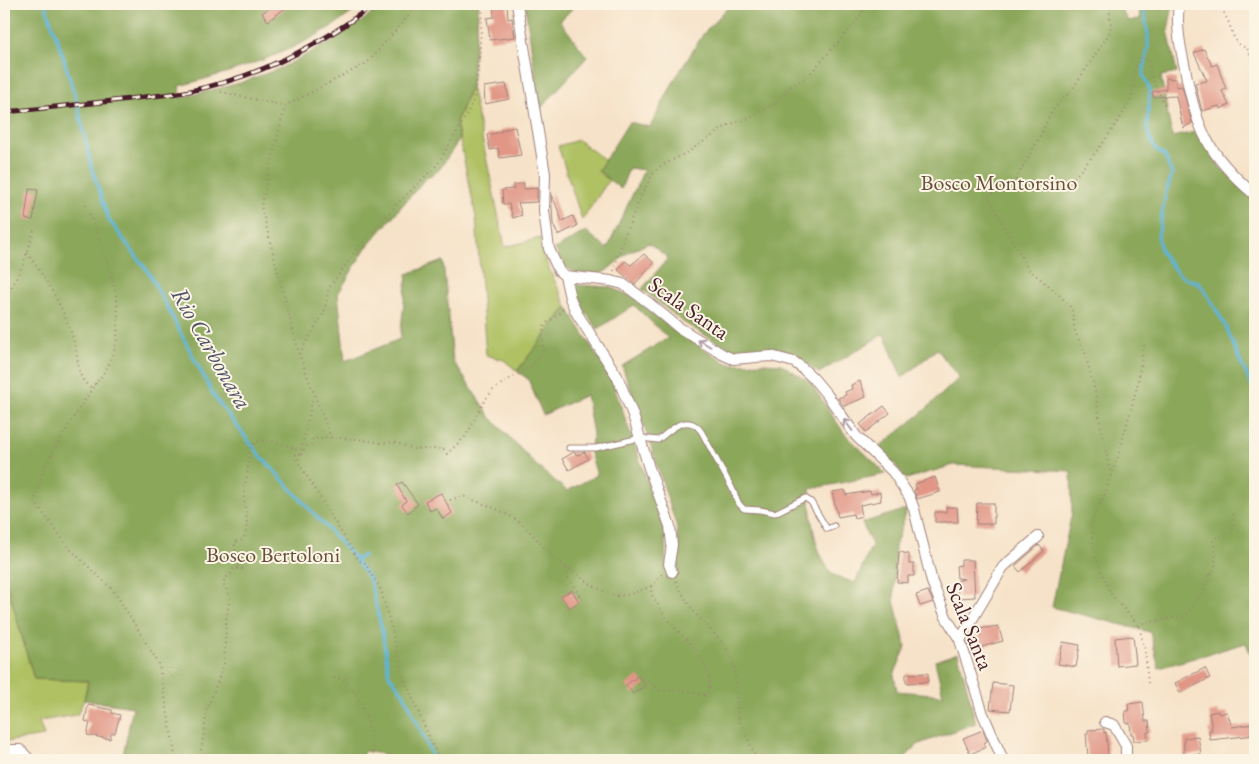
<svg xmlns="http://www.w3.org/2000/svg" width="1259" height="764" font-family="'EB Garamond',serif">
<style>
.green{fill:#afc164;stroke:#7c7048}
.forest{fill:#8ba75a;stroke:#6a6342}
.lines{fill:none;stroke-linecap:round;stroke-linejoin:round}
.stream{stroke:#5cb5da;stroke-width:3}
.building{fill:#e19686}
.service-casing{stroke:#a0807a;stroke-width:7}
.minor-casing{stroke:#a0807a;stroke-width:12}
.path{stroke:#a0807a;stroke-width:2;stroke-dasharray:1 4;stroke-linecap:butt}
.service{stroke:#fff;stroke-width:5}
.minor{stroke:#fff;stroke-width:10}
.rail-casing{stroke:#4a1f2b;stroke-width:5}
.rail{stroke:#fcf5e5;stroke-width:3;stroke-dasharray:9;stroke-linecap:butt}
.oneway{stroke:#ae9aa0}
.labels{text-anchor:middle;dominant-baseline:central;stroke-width:4;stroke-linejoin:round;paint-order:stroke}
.park-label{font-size:22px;fill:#68503c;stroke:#fcf5e5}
.street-label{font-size:22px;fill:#4a1f2b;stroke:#fcf5e5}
.water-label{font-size:24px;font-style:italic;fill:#505468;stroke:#fcf5e5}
</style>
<rect width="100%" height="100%" fill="#fcf5e5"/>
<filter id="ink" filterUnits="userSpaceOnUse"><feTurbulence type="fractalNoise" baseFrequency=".02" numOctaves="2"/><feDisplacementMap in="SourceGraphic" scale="10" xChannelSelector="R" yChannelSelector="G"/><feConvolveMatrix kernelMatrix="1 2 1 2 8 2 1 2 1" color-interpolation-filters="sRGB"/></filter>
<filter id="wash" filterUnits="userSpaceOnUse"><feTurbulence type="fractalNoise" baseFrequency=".0096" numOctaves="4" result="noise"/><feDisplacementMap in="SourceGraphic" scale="20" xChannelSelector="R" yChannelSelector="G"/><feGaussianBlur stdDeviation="1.12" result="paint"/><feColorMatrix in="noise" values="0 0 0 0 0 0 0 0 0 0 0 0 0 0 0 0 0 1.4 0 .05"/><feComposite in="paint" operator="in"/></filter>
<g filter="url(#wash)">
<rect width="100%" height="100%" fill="#f6e2c8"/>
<path class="green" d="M471,86L505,247L540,238L547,264L567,307L517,371L504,360L486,355L476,217L456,122Z
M578,140L605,160L598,171L609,180L582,220L558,146Z
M4,574L34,679L88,681L84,700L77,715L39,721L44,736L4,742Z"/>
<path class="forest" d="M4,4H363C311,47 244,69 179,86L181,98L240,83L281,68L329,43L361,22L383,4H479L471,86L456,122L459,140L439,170L425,179L365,249L338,294L345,361L400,339L407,274L443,261L453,361L491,418L536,465L567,491L597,475L590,453L593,434L586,395L543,415L528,379L517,371L567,307L611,378L665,532L666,569L670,578L678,572L677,528L649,440L622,366L668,338L634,305L598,329L582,308L574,293L576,285L610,287L633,297L677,333L729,364L763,363L781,364L810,382L844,433L886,474L810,489C809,513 815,557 833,574C838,578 848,580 855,583L872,545L862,523L907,509L895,547L894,601L906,647L894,675L897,691L943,695L935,661L958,653L976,723L919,744L902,760H387V755L364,751L361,760H122L133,707L84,700L88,681L34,679L4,574Z
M525,4H539V7L543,4H577L560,21L587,57L540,109Z
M731,4H1118L1128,21L1140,19L1139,4H1173L1168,30L1177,73L1161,76L1172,137L1195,132L1221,168L1255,202V665L1246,643L1159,668L1150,632L1052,607L1072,512L1071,471L954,465L906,479L893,462L878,448L924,411L959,378L937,349L902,378L884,334L819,373L796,356L778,348L733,350L717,342L683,322L642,289L668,258L649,243L629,252L606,271L598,274L574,273L564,265L555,249L586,231L607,249L644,170L629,168L621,189L598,171L629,122L650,127L675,79L704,33Z"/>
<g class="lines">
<path class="stream" d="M45,4L63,56L77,103L92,169L109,220L149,273L215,398L258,453L352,555L370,580L382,631L389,675L404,694L434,760
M1143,4L1148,35V48L1143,75L1150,90L1147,129L1152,143L1155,149L1165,156L1172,175L1166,192L1158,237L1161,252L1178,274L1189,280L1197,282L1204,289L1226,327L1241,363L1255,392
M356,560L364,555"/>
</g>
<g id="blocks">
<path class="building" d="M275,4H291L268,21L262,13Z
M493,4H507L508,19L512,18L515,37L490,40L487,18L494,17Z
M1204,49L1212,66L1217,64L1226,89L1222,91L1229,105L1221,109L1219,106L1202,111L1195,83L1207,81L1194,53Z
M1166,78L1176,79V87L1182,86L1192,123L1183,128L1176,96L1153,97L1152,92L1166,89Z
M506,84L509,99L485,104L484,87Z
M515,127L521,155L500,158L498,148L490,150L487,135L501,132V130Z
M524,183V189L537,188V202L518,203L522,215L513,218L509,204H503L502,190L514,189L513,185Z
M29,189L38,190L33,220L25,219Z
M551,192L562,221L573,216L577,226L558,235L553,224Z
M644,254L654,263L635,284L618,270L625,261L631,265Z
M860,381L866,397L844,406L838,398L846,395L845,392L852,389L851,385Z
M884,406L890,413L866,432L860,424Z
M574,452L577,455L585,452L588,459L569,470L562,459Z
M935,477L940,492L917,499L914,490L917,489L915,484Z
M402,482L418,504L408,513L402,505L406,501L397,485Z
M845,490L846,495L870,491L871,494L880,492L881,501L860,505L862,516L854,518L853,514L838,517L832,492Z
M441,493L452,513L443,519L436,508L430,511L425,501Z
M977,503H994V524H976Z
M946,507H957L958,522H935V512H946Z
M1039,545L1044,551L1020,572L1015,566Z
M899,552L909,554V564H914V576H908V583L897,582Z
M961,560H973L975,597L958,598L957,581L964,579L957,578L956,566L961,565Z
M572,590L579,602L569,608L561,596Z
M928,591L933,602L920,606L916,595Z
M998,626L1003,641L970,650L967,641L969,639L981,636L979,629Z
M1133,636L1136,664L1117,666L1115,638Z
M1063,642L1080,645L1076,667L1058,664Z
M1205,668L1210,678L1180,693L1175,683Z
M928,673V682L906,683V674Z
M638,676L646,685L633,694L626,685Z
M993,683L1013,685L1010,711L990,709Z
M1143,702L1145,721H1149L1150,732H1147L1148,740L1134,741L1133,734H1131L1130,723H1126L1125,711H1129L1128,704Z
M88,705L112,710V713L120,715L115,733H111L110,739L87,735L90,723L85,721Z
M1218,711L1219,714L1227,712L1232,727L1253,724L1255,727V735L1210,740L1209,730H1212L1209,713Z
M1104,729V733L1106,732L1108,755H1106V759L1090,760V757H1088L1086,734H1088V730Z
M983,730L987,741L984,743L986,747L970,754L963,738Z
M1198,736L1201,754L1184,756V738Z"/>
</g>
</g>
<g filter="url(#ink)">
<use href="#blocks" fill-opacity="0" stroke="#a0807a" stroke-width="1"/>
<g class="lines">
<g class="service-casing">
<path id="service" d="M569,448H596L640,438L658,440C671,430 687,412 701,431L732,488L739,504L744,509L760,510L775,513L805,498L811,502L827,529L834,526"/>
</g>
<g class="minor-casing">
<path id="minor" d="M517,4L545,174L544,211L549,249L559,271L565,276L611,281L623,284L649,303L678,327L722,354L733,359L771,356L794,362L801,367L813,378L828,396L856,436L893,472L909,496L914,509L932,582L946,617L960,640L983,714L1003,760
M1179,4C1176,27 1180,46 1185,68C1196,129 1208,155 1255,195
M565,276L570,298L576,312L617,376L633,415L649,468L670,526L672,545L669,564L672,572
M960,640L1003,567L1038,537
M1105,722L1114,725L1126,746V760
M4,750H20L30,760"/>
</g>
<path class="path" d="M1219,4C1222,10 1226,16 1229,23C1233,35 1234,44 1247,48L1254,62L1255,73
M221,92L285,106L367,63L419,4
M285,106L261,206L299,354
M1014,190L1015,181L1036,144L1052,111L1073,88L1109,34L1111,25L1109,4
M27,253C47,280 66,312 75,345C79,359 76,380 91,387C98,382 103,374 108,366C134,314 104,252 85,203
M614,271L622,242L640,198L652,175L659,167L688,152L728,125L752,117L776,103L791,86L808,76L857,21L867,4
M7,296L23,265L34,230
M1144,345L1137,387L1118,457L1105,494L1097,510L1092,524V540L1096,558L1111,594L1139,626L1145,651L1148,683
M96,383L70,423L44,468L34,501L70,549L114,591L159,664L176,760
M331,438L299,354L324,313L329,288L358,248L397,204L437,165L465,118L474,98L479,58L483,4
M300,455L313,397
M299,459L306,446L311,445L313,438L321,439L324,437L359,439L380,443L393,442L414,449H443L447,454L466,436L485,400L493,390L504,382L532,366L538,359L543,352V328L548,322L559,314L563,308
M1111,476L1102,433L1095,391L1085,353L1075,332L1072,310L1068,304L1054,290L1028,269L988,197L990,194C996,193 1002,191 1009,190C1025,189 1052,191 1066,184C1081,175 1122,118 1130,101C1137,85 1128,75 1141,58L1150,61C1147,77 1160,92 1165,106
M450,500L463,496L499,510L514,518L527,529L557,561L597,588L615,596L628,595L652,586
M567,568L568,578L582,600
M676,581C682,595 692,610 703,622C712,631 721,639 728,651C739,670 734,693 738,714C741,730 752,744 756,760
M1139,626L1142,623L1181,617L1188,614L1196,600L1203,593L1204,586L1208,580V574H1212C1218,565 1215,551 1213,540L1220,536L1233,532V514
M334,678H343C365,700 371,731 374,760
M648,681L661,691L678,689L704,695L708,693C716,663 687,642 671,623C663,614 657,603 651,593L652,586L662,574
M199,760L204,734L206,712L224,664L226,620L230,597L223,583L225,578L230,575L234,568L242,569C236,564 234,549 235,542L243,540C250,523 245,512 244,495C244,486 247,477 248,468C249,461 248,456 250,449C257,432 285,445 296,449V458L355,555L360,561L365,563L381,590L405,681L439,760"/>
<use href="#service" class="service"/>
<use href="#minor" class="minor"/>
<g class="rail-casing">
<path id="rail" d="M4,112C45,108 87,104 129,99C149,96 170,95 190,91C257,77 320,46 374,4"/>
</g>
<use href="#rail" class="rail"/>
</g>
<defs><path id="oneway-shaft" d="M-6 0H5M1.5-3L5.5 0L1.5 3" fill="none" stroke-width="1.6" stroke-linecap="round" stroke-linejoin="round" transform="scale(1.25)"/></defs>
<g class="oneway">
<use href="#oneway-shaft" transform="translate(704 343) rotate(-150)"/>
<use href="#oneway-shaft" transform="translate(848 425) rotate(-127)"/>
</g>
</g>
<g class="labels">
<g class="park-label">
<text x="999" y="182">Bosco Montorsino</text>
<text x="273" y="554">Bosco Bertoloni</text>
</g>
<g class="street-label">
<text transform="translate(689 308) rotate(35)">Scala Santa</text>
<text transform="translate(970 626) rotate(68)">Scala Santa</text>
</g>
<g class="water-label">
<text transform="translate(212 348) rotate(60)">Rio Carbonara</text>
</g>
</g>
<rect width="1259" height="764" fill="none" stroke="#fcf5e5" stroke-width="20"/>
</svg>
